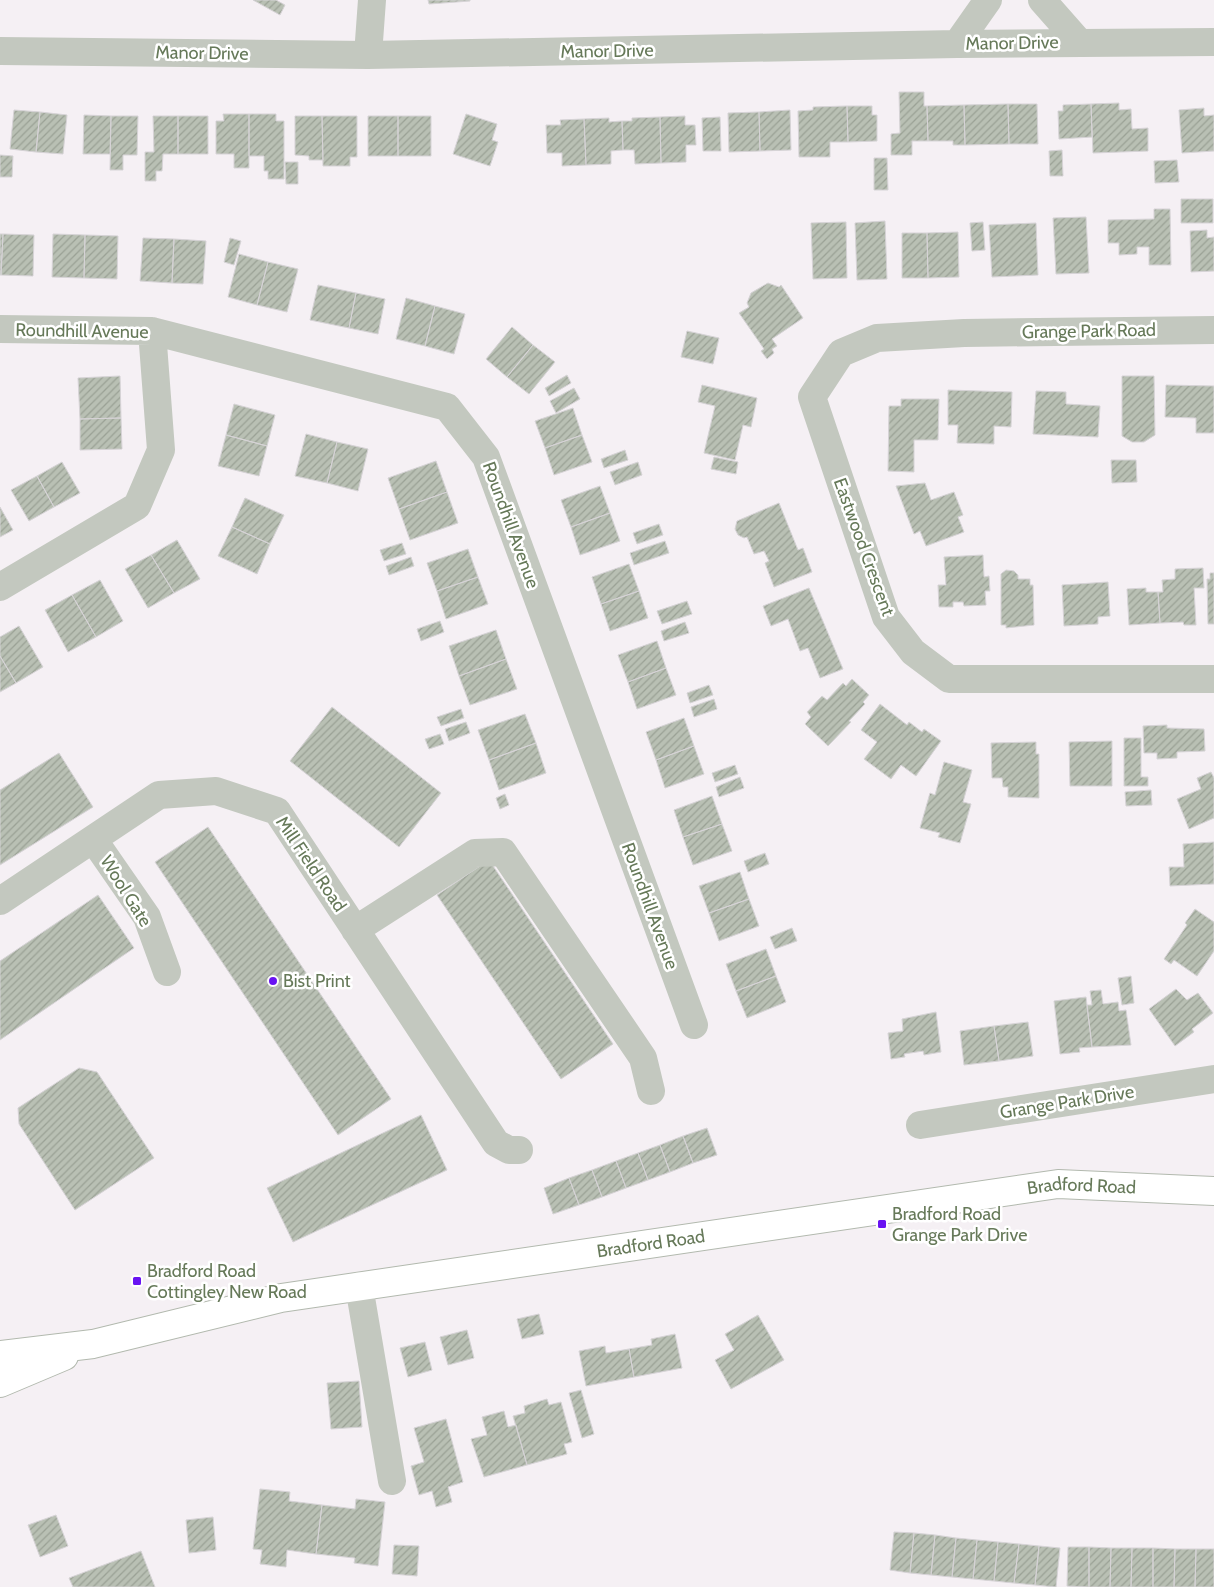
<svg xmlns="http://www.w3.org/2000/svg" width="1214" height="1587" font-family="Cabin,sans-serif">
<style>
.building{fill:url(#building-hatch);stroke:#d6d3d6}
.lines{fill:none;stroke-linecap:round;stroke-linejoin:round}
.major-casing{stroke:#b2b9ae;stroke-width:30}
.minor{stroke:#c3c8bf;stroke-width:28}
.major{stroke:#fff;stroke-width:28}
.poi-dot{fill:#6913f2;stroke:#fff;stroke-width:2}
.labels{text-anchor:middle;dominant-baseline:central;stroke-width:5;stroke-linejoin:round;paint-order:stroke}
.street-label{font-size:18px;fill:#667959;stroke:#fff}
.poi-label{font-size:18px;fill:#667959;stroke:#fff;text-anchor:start}
</style>
<defs>
<pattern id="building-hatch" width="6" height="6" patternUnits="userSpaceOnUse" patternTransform="scale(1.25)"><rect width="6" height="6" fill="#b9c0b4"/><path d="M-1 1l2-2M0 6l6-6M5 7l2-2" fill="none" stroke="#9aa195"/></pattern>
</defs>
<rect width="100%" height="100%" fill="#f5f0f4"/>
<path class="building" d="M253,0H276L285,5L280,15Z
M428,0H470V1L429,4Z
M899,92H924V106H927L928,141H912V155H891V134L900,133Z
M1119,103V110L1131,109L1132,129L1148,128V151L1093,153L1091,104Z
M1008,104L1009,144L965,145L964,105Z
M1008,104H1037L1038,144H1009Z
M1091,104L1092,137L1059,139L1058,111H1063V105Z
M964,105L965,145H953V141H928L927,106Z
M847,106L848,142H830V157H799L798,111L813,110V107Z
M847,106H872V115H877V141L848,142Z
M1204,108V116L1214,115V151L1182,153L1179,110Z
M14,110L40,112L36,152L10,149Z
M790,110L791,150L760,151L759,112Z
M40,112L67,115L63,154L36,152Z
M759,112L760,151L729,152L728,113Z
M223,114H249V168H234V154H216V121H224Z
M249,114H276V121H284V179H268V171H264V156H249Z
M466,114L497,124L492,140L498,142L490,166L453,154Z
M84,115L111,116L110,154H83Z
M111,116H138L137,155H123V170H110Z
M153,116H178V154H163L162,171H156V181H145V152H154Z
M178,116H208V154H178Z
M295,116H322L323,160H309V156L295,155Z
M322,116H357V157H350V166H323Z
M368,116H398V156H368Z
M398,116H431V156H398Z
M685,116V125H695L696,145H686V162L661,163L660,117Z
M660,117L661,163L635,164L634,150H623L622,121H632V118Z
M720,117L721,151H703L702,118Z
M609,118V122L622,121L623,150L611,151V164L586,165L584,119Z
M584,119L586,165L562,166V153H547L546,125H561L560,120Z
M1062,150L1063,176H1050L1049,151Z
M0,155L13,156L12,177H0Z
M874,158H887L888,190H874Z
M1177,160L1179,182L1155,183L1154,161Z
M285,162H298V184H286Z
M1181,199H1213V223H1181Z
M1154,209H1170L1171,265H1149V247H1137V254L1119,255V243H1108V220L1154,219Z
M1086,217L1089,273L1056,274L1053,218Z
M885,221L887,279L857,280L855,223Z
M846,222L847,278L813,279L811,223Z
M983,222L985,250L972,251L970,223Z
M1036,223L1038,275L992,277L989,225Z
M1207,230V238L1214,237V271L1191,272L1190,231Z
M958,232L959,277L928,278L927,233Z
M902,233H927L928,278H902Z
M0,234H3L1,275H0Z
M3,234L34,235L33,276L1,275Z
M53,234L85,235L84,278L52,277Z
M85,235L118,236L117,279L84,278Z
M143,238L174,239L172,283L140,281Z
M230,238L241,241L234,265L224,262Z
M174,239L206,241L203,284L172,283Z
M239,254L268,262L257,305L228,297Z
M268,262L298,269L287,312L257,305Z
M768,283L779,287L781,285L803,318L772,339L777,346L772,349L774,353L767,359L761,351L764,349L739,313L749,307L747,303L751,293Z
M318,285L356,293L349,328L310,320Z
M356,293L385,299L378,334L349,328Z
M406,298L435,306L425,346L396,339Z
M435,306L465,314L454,354L425,346Z
M512,327L533,345L507,377L486,359Z
M687,331L719,338L713,364L681,357Z
M533,345L555,362L529,394L507,377Z
M567,375L571,383L549,396L545,388Z
M120,376L121,418L80,419L78,378Z
M1122,376H1154L1155,435L1144,442H1132L1122,436Z
M702,385L757,398L751,427L743,425L735,460L704,453L715,406L698,402Z
M1166,385L1214,386V433H1196V418L1165,417Z
M574,388L580,399L556,413L550,401Z
M948,390L1012,392L1011,427L994,426V444L957,443L958,425H948Z
M1036,391L1066,392V404L1100,406L1098,437L1033,434Z
M901,399H939L938,440H914V472L888,471L889,406H901Z
M234,404L275,415L267,446L226,435Z
M573,408L582,435L545,448L535,421Z
M121,418L122,449L80,450V419Z
M306,434L337,442L327,483L295,476Z
M226,435L267,446L259,476L218,466Z
M582,435L592,462L554,475L545,448Z
M337,442L368,449L358,491L327,483Z
M625,450L628,460L604,468L601,459Z
M714,457L738,462L736,474L711,469Z
M1111,460H1136L1137,482L1112,483Z
M436,461L447,492L399,509L388,478Z
M62,462L80,493L54,507L37,476Z
M638,462L642,475L615,485L610,472Z
M37,476L54,507L29,521L11,490Z
M925,483L931,500L954,492L963,515L958,517L964,532L926,546L920,531L914,534L896,486Z
M600,486L610,513L571,527L561,500Z
M447,492L458,523L410,540L399,509Z
M245,498L284,515L270,544L232,527Z
M779,503L798,550L803,548L812,572L774,587L765,563L769,561L764,551L754,554L747,537L744,538L738,535L735,529L737,521Z
M0,507L13,530L0,537Z
M610,513L620,541L580,555L571,527Z
M659,524L663,535L637,544L633,533Z
M232,527L270,544L257,574L218,556Z
M177,540L200,579L174,593L151,555Z
M665,541L669,553L634,565L630,553Z
M402,543L406,554L384,561L380,550Z
M468,549L478,577L437,591L427,563Z
M151,555L174,593L148,608L125,569Z
M983,555L984,577L989,576L990,591H985L986,605L964,606L963,602H953V607H939L938,585H946L944,557Z
M411,557L414,566L389,575L386,566Z
M629,564L639,591L601,604L592,577Z
M1203,568L1204,588H1194L1196,625H1184L1183,622L1160,623L1158,592H1163L1162,580L1175,579V569Z
M1006,570L1014,571L1018,575V579H1030V585H1033L1034,625L1006,628V625H1001V574Z
M1210,573H1214V624H1208L1207,579H1210Z
M478,577L488,604L446,619L437,591Z
M100,580L123,621L96,637L72,595Z
M1108,582L1110,616L1098,617V624L1064,626L1062,585Z
M809,588L843,669L820,678L808,648L800,651L788,619L771,626L763,606Z
M1146,588V592H1158L1160,623L1129,625L1127,589Z
M639,591L648,618L610,631L601,604Z
M72,595L96,637L68,652L45,610Z
M687,601L692,614L662,624L657,611Z
M440,621L444,632L421,641L417,629Z
M685,622L689,633L664,641L661,631Z
M19,626L43,667L16,683L0,656V637Z
M496,630L506,659L459,676L449,646Z
M657,641L666,668L628,682L618,655Z
M0,656L16,683L0,692Z
M506,659L517,689L470,705L459,676Z
M666,668L676,695L637,709L628,682Z
M852,679L869,695L863,702L865,704L849,721L851,722L828,746L805,724L811,717L807,712L822,696L827,700L843,683L846,686Z
M709,685L713,695L690,703L687,693Z
M714,699L717,709L694,717L691,707Z
M880,704L907,725L909,722L922,732L924,729L941,741L916,776L901,765L891,779L864,759L877,742L861,730Z
M332,707L441,793L399,847L290,761Z
M461,709L464,718L441,726L437,717Z
M525,714L536,743L489,760L478,730Z
M684,718L694,746L656,760L646,732Z
M466,722L470,733L449,741L445,729Z
M1167,725V728L1204,729L1205,751L1177,752V758L1157,759V753H1144L1143,726Z
M440,734L444,744L429,749L425,739Z
M1124,738H1141V777H1148V786H1124Z
M1112,741V786H1070L1069,742Z
M1036,742V754H1039V798L1008,797V787H1003L1002,778H992L991,743Z
M536,743L546,773L499,790L489,760Z
M694,746L704,774L665,788L656,760Z
M59,753L93,807L0,865V790Z
M944,762L972,770L963,802L971,804L960,843L938,837L940,833L920,828L930,793L935,795Z
M735,765L738,774L715,782L712,773Z
M1211,772L1214,778V818L1189,829L1177,799L1201,789L1197,778Z
M740,777L744,788L719,797L716,787Z
M1151,790L1152,805L1126,806L1125,792Z
M505,794L509,805L500,809L496,798Z
M712,796L722,824L683,837L674,810Z
M722,824L732,851L693,865L683,837Z
M208,827L391,1099L338,1135L155,862Z
M1214,842V884L1170,886L1169,867H1184L1183,844Z
M765,853L769,864L748,872L744,861Z
M489,860L613,1044L561,1079L437,895Z
M740,872L749,899L709,913L699,886Z
M98,895L134,948L0,1040V961Z
M749,899L759,926L719,941L709,913Z
M1195,909L1214,922V951L1197,976L1174,960L1171,964L1164,959L1187,925L1185,923Z
M792,928L797,941L775,949L770,937Z
M766,949L776,976L736,991L726,964Z
M776,976L786,1002L747,1018L736,991Z
M1131,976L1134,1003L1122,1005L1118,978Z
M1176,989L1187,1000L1198,993L1213,1013L1192,1029L1194,1032L1175,1046L1149,1009Z
M1101,990L1103,1004L1118,1002L1119,1011L1126,1010L1131,1045L1092,1047L1087,1005H1092L1090,991Z
M1086,997L1092,1047L1079,1048L1080,1052L1060,1054L1054,1001Z
M936,1012L941,1052L924,1055L923,1051L904,1054L905,1057L891,1059L888,1033L903,1031L902,1019Z
M1028,1022L1033,1056L999,1061L994,1026Z
M994,1026L999,1061L964,1065L960,1031Z
M79,1068L97,1072L154,1158L75,1210L19,1124L18,1108Z
M421,1115L447,1170L293,1242L267,1188Z
M707,1128L717,1155L693,1163L683,1136Z
M683,1136L693,1163L670,1172L660,1145Z
M660,1145L670,1172L648,1180L638,1153Z
M638,1153L648,1180L626,1188L616,1161Z
M616,1161L626,1188L602,1197L592,1170Z
M592,1170L602,1197L579,1205L569,1178Z
M569,1178L579,1205L553,1214L544,1188Z
M539,1314L544,1334L522,1339L517,1319Z
M758,1315L784,1360L731,1389L715,1360L734,1350L725,1334Z
M467,1330L474,1358L448,1365L440,1337Z
M675,1334L682,1368L634,1377L629,1349L652,1345L651,1339Z
M425,1342L432,1370L408,1377L400,1348Z
M605,1346L606,1353L629,1349L634,1377L586,1386L579,1351Z
M359,1381L362,1427L331,1429L327,1383Z
M581,1390L594,1434L582,1438L569,1393Z
M547,1399L549,1405L561,1402L572,1442L564,1444L567,1454L527,1465L513,1416L525,1413L524,1406Z
M504,1411L508,1427L516,1425L527,1465L484,1477L471,1439L487,1435L482,1417Z
M446,1419L463,1482L448,1487L452,1502L436,1507L432,1491L419,1495L411,1466L424,1462L414,1428Z
M260,1489L290,1492L289,1501L322,1505L316,1554L287,1550L286,1567L260,1564L262,1550L253,1549Z
M356,1499L385,1502L378,1566L354,1563L355,1558L316,1554L322,1505L355,1509Z
M56,1515L68,1546L40,1557L28,1525Z
M213,1517L216,1550L189,1553L186,1520Z
M894,1532L914,1533L910,1573L890,1570Z
M914,1533L935,1535L931,1575L910,1573Z
M935,1535L956,1538L952,1577L931,1575Z
M956,1538L977,1540L973,1579L952,1577Z
M977,1540L998,1542L994,1581L973,1579Z
M998,1542L1019,1544L1014,1583L994,1581Z
M1019,1544L1039,1546L1035,1585L1014,1583Z
M394,1545L419,1546L417,1576L392,1574Z
M1039,1546L1060,1548L1056,1587L1035,1585Z
M1068,1547H1089V1587L1067,1586Z
M1089,1547L1111,1548L1110,1587H1089Z
M1111,1548H1132L1131,1587H1110Z
M1132,1548H1153V1587H1131Z
M1153,1548L1175,1549L1174,1587H1153Z
M1175,1549H1196L1195,1587H1174Z
M1196,1549H1214V1587H1195Z
M141,1551L155,1587H73L69,1578Z"/>
<g class="lines">
<g class="major-casing">
<g id="major">
<path id="s1" d="M0,1355L93,1344L281,1298L1058,1184L1214,1191"/>
<path d="M0,1383L64,1356"/>
</g>
</g>
<path class="minor" d="M1042,0L1079,42
M957,44L988,0
M0,51L368,55L957,44L1214,42
M368,55L372,0
M0,329L152,331L447,407L486,457L694,1025
M1214,330L964,333L877,338L841,353L812,397L886,617L913,652L949,679H1214
M0,587L137,506L161,450L152,331
M93,839L147,917L167,972
M0,901L159,795L216,791L277,811L496,1143L509,1150H519
M355,930L475,853L503,852L643,1058L651,1091
M920,1125L1214,1079
M359,1286L392,1481"/>
<use href="#major" class="major"/>
</g>
<g class="poi-dot">
<circle cx="273" cy="981" r="5"/>
<rect x="877" y="1219" width="10" height="10" rx="2.5"/>
<rect x="132" y="1276" width="10" height="10" rx="2.5"/>
</g>
<g class="labels">
<g class="street-label">
<text transform="translate(1012 43) rotate(-1)">Manor Drive</text>
<text transform="translate(607 51) rotate(-1)">Manor Drive</text>
<text transform="translate(202 53) rotate(1)">Manor Drive</text>
<text transform="translate(82 331) rotate(1)">Roundhill Avenue</text>
<text transform="translate(1089 331) rotate(-1)">Grange Park Road</text>
<text transform="translate(511 525) rotate(70)">Roundhill Avenue</text>
<text transform="translate(864 547) rotate(70)">Eastwood Crescent</text>
<text transform="translate(311 864) rotate(56)">Mill Field Road</text>
<text transform="translate(126 891) rotate(58)">Wool Gate</text>
<text transform="translate(650 906) rotate(70)">Roundhill Avenue</text>
<text transform="translate(1067 1102) rotate(-9)">Grange Park Drive</text>
<text stroke="none"><textPath href="#s1" startOffset="1096">Bradford Road</textPath></text>
<text stroke="none"><textPath href="#s1" startOffset="661">Bradford Road</textPath></text>
</g>
<g class="poi-label">
<text x="283" y="981">Bist Print</text>
<text x="892" y="1214">Bradford Road<tspan x="892" dy="21">Grange Park Drive</tspan></text>
<text x="147" y="1271">Bradford Road<tspan x="147" dy="21">Cottingley New Road</tspan></text>
</g>
</g>
</svg>
